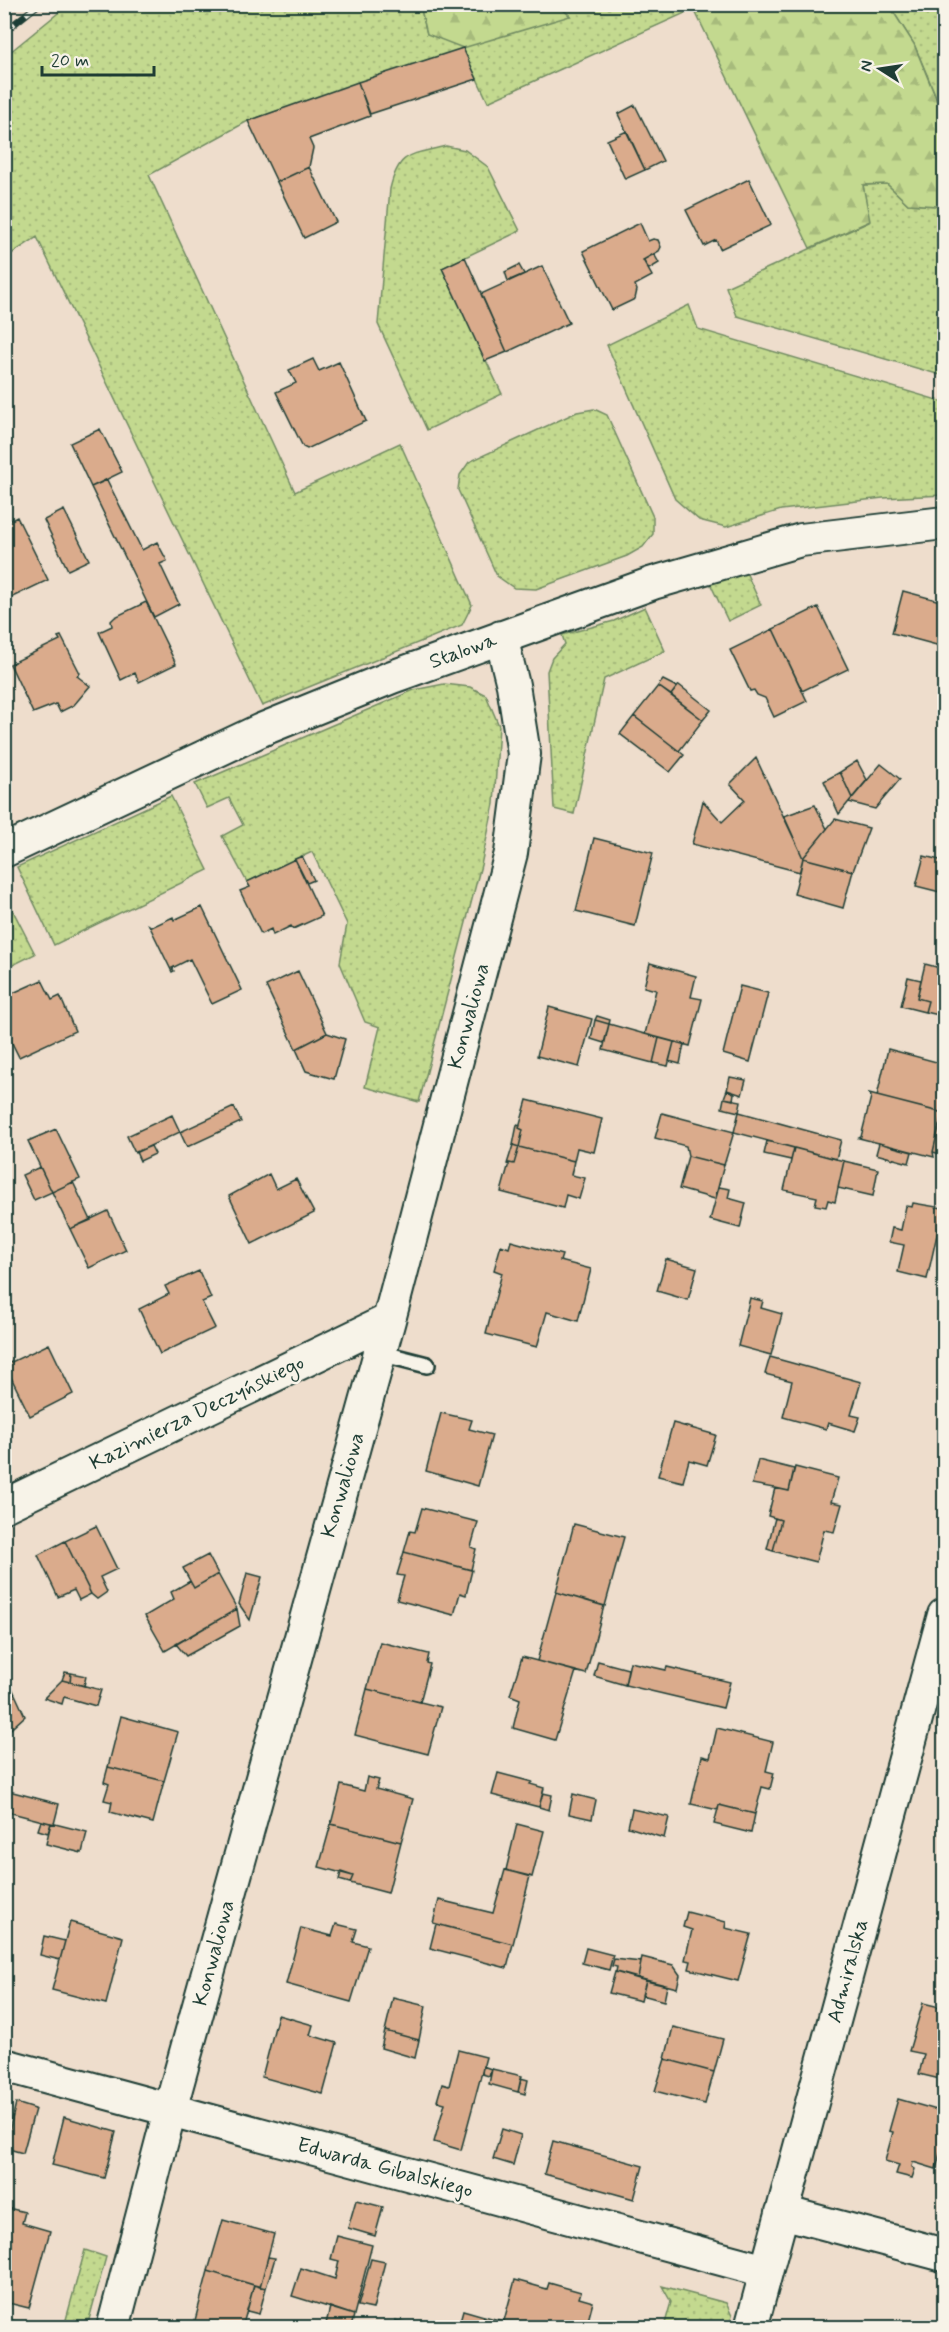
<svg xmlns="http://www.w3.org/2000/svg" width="949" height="2332" font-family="Mynerve,sans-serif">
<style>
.grass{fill:url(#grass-dots);stroke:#718b62;stroke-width:1.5}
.forest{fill:url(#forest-firs);stroke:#718b62;stroke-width:1.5}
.building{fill:#daab8c;stroke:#1f3d34;stroke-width:1.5}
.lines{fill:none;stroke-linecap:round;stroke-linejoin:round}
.lane-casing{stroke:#1f3d34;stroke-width:20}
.street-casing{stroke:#1f3d34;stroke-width:36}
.lane{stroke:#f7f3e8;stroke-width:15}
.street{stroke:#f7f3e8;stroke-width:32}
.rail-casing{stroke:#1f3d34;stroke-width:7}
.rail{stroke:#f7f3e8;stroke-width:4.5;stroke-dasharray:14;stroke-linecap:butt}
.labels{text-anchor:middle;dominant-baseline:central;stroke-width:5;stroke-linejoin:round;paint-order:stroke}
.street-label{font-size:21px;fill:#1f3d34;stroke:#f7f3e8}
</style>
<defs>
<pattern id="grass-dots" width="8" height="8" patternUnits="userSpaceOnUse" patternTransform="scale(1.5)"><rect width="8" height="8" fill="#c3d98f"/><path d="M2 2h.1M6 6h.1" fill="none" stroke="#a7bb7c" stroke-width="1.8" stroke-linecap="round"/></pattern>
<pattern id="forest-firs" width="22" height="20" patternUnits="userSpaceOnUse" patternTransform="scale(1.5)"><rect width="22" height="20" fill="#c3d98f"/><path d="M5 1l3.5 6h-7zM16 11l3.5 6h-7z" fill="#a7bb7c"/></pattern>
</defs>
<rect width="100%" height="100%" fill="#edc"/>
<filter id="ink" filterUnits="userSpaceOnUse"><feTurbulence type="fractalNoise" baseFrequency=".0167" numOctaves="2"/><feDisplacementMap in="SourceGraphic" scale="12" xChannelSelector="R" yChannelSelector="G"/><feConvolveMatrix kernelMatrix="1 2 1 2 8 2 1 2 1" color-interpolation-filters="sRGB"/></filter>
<g filter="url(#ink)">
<path class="grass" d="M68,5H420L427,34L570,16L558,5H692L694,9L488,102L463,49L248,121L149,175L295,492L400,443L472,605L462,625L262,706L37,237L5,258L4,57Z
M889,5H944V112L941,108L914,44Z
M446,146L465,150L488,167L520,231L442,268L502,394L427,430L378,324L390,189C399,151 411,155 446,146Z
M887,184L908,204L938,206L944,217V376L737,316L726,287L869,222L863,185Z
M689,305L698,329L944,402V495L883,498L781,510L726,527L699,520L675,499L607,345Z
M594,409L607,415L653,517V534L643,547L627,556L536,589L514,588L497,576L458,490L460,475L469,462L577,412Z
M745,570L761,605L728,621L709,581Z
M645,607L665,651L604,679L574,814L554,809L547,671L552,658L565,644L562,635L614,621Z
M444,684L470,687L486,695L499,726L494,804L481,865L419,1102L365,1087L380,1027L365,1022L340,963L347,924L312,852L247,882L222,836L243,825L229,798L207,808L195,784L414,690Z
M171,796L208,870L54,945L17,867Z
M5,895L35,954L5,969H4Z
M85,2250L106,2257L87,2327H64Z
M662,2286L726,2303L732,2316L729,2327H664L671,2302Z
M5,2318L39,2327H5Z"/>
<path class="forest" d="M420,5H558L570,16L463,48L427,34Z
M692,5H889L914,44L940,108L944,112V217L937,206L908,204L887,184L863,185L870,221L810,248Z"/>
<path class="building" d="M463,48L477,79L370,114L358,82Z
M358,82L370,116L309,139L313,148L309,167L277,182L248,121Z
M635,105L663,161L645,170L618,114Z
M627,131L645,170L625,179L607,140Z
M309,167L336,222L304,238L277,182Z
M749,179L771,225L720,249L716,240L704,246L686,210Z
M640,223L648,241L653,239L658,240L661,247L659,251L643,260L652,276L635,285L637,290L635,299L612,310L583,251Z
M654,254L659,263L649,269L643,260Z
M465,257L507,352L485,361L442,268Z
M519,265L524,274L508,281L505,272Z
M542,266L569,323L507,352L481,294Z
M313,359L319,371L339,362L366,421L307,449L303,447L276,392L296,383L289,370Z
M100,429L122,472L91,487L70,443Z
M107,480L142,550L157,542L167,561L160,564L179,604L154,617L91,487Z
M64,510L89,560L68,570L44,520Z
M17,517L48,580L4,601V524Z
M903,591L944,602V647L892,633Z
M146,602L176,664L139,682L135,673L121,680L99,632L112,626L111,621L115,617Z
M818,607L848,669L802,691L773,629Z
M773,629L807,701L774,717L765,698L757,695L754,690L750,691L730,650Z
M61,636L80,673L77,676L90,686L74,705L60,712L56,704L33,713L10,664L60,640L58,637Z
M663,680L677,687L671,695L658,686Z
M679,685L711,710L703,720L671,695Z
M658,686L703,720L679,751L634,716Z
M634,716L684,755L670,772L620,734Z
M756,758L803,858L800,872L692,844L703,801L722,822L745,800L730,784Z
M857,761L867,780L852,798L840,772Z
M881,764L900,779L875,809L849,802Z
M840,772L852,798L839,814L824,781Z
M815,805L827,829L803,858L784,816Z
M835,819L869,828L853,871L803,858Z
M594,838L653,853L635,926L576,911Z
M302,856L314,880L307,883L295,859Z
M924,856L944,861V893L916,886Z
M803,858L853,871L843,908L794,894Z
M295,859L322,916L293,929L291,926L273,935L271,929L261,934L240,891L250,887L247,882Z
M202,907L242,990L212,1004L190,959L172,968L174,971L172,972L149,925L152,927L173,917L174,920Z
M650,963L696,976L691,997L702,999L690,1046L645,1034L656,990L644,987Z
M925,964L944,969V1016L925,1012L928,1001L917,998Z
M298,971L327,1033L296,1049L266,986Z
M908,977L921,980L917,998L928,1001L925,1012L901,1006Z
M42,980L52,1000L60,996L75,1031L19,1057L4,1027V997Z
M740,986L768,993L750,1062L723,1054Z
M549,1007L592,1019L579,1067L537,1056Z
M597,1016L610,1020L609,1024L595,1020Z
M595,1020L609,1024L604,1043L591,1039Z
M609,1024L659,1038L653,1063L603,1050Z
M327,1033L345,1039L334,1079L306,1071L296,1049Z
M659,1038L674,1042L668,1066L653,1063Z
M674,1042L684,1044L680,1064L669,1061Z
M888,1049L944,1064L943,1113L877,1096Z
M730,1077L746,1080L742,1095L727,1090Z
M727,1090L734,1093L733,1100L724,1098Z
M869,1094L944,1113V1116L942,1115L933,1152L934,1157L859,1138L861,1137L871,1097Z
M724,1098L741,1101L739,1112L722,1108Z
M527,1100L602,1119L594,1152L577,1148L574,1161L519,1147L523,1130L519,1128Z
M234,1107L241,1122L187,1147L180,1132Z
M739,1112L841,1140L836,1159L734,1132Z
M662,1113L734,1132L724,1165L688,1156L686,1146L655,1138Z
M172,1115L180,1132L135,1153L127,1136Z
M941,1117L944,1118V1155L933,1152Z
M517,1125L520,1126L519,1128L523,1130L519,1147L513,1145Z
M56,1129L80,1179L52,1192L28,1141Z
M767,1141L794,1148L791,1160L764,1154Z
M879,1143L912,1152L909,1163L876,1154Z
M513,1145L519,1147L514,1164L509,1163V1165L507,1164Z
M151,1146L155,1154L140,1161L136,1152Z
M519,1147L574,1161L571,1175L585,1178L579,1199L566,1195L563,1208L501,1192L509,1163L514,1164Z
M794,1148L844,1161L835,1202L828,1200L826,1207L815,1205L817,1197L784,1190Z
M688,1156L724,1165L715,1199L679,1189Z
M844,1161L878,1169L873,1196L838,1188Z
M40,1167L52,1192L34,1200L22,1175Z
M269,1174L276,1189L296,1179L314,1213L252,1244L229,1196Z
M73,1182L91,1220L70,1229L52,1192Z
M719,1187L730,1189L728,1198L746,1203L740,1228L710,1220Z
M913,1203L943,1208L927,1279L898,1272L904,1245L889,1242L892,1228L901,1230L906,1206L912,1207Z
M108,1211L126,1250L89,1268L70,1229Z
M511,1241L562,1255L560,1261L591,1269L578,1321L547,1312L537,1347L486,1334L502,1273L494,1270L501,1245L509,1248Z
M666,1259L697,1268L688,1300L657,1291Z
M199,1271L211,1298L202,1302L215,1328L160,1354L139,1309L169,1294L165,1286Z
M750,1298L763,1301L761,1308L782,1314L771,1355L738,1346Z
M49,1344L73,1394L30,1416L5,1365Z
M770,1357L861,1382L851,1415L860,1417L855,1431L828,1423L826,1429L783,1417L792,1381L765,1374Z
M441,1413L472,1420L469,1429L492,1435L478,1486L426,1471Z
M673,1423L716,1435L707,1465L689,1460L683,1482L658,1476Z
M758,1460L794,1469L789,1491L752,1484Z
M795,1467L838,1478L831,1502L842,1504L834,1532L824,1530L816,1562L773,1551L781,1520L768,1516L775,1488L789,1491Z
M422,1508L478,1522L471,1547L476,1549L471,1570L404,1552L410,1531L415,1532Z
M775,1518L781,1520L773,1551L767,1549Z
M574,1524L624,1537L605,1606L556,1592Z
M96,1526L117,1569L100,1577L107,1592L97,1599L91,1594L65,1541Z
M65,1541L91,1594L79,1600L74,1590L58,1597L38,1555Z
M404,1552L472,1570L466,1595L460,1593L454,1615L397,1600L404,1576L397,1575Z
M208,1555L218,1574L194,1588L183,1568Z
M247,1573L262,1577L250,1620L239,1604Z
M218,1574L237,1609L165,1651L145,1616L174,1599L171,1592L190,1581L194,1588Z
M556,1592L604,1606L586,1674L537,1661Z
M237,1609L240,1626L186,1656L176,1644Z
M380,1642L429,1654L427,1663L430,1664L420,1702L367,1689Z
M522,1657L576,1671L555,1740L513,1728L520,1699L510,1695Z
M598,1661L628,1669L625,1685L594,1676Z
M630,1662L666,1670L667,1667L730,1682L723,1708L625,1685Z
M65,1672L71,1673L70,1682L62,1680Z
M71,1673L86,1676L84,1686L70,1682Z
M7,1677L25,1716L4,1735V1678Z
M62,1680L101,1690L96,1706L64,1697L62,1704L44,1698Z
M367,1689L441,1707L428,1754L355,1735Z
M121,1716L178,1732L164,1781L108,1767Z
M717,1728L773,1742L766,1771L774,1773L770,1789L762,1787L755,1814L719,1805L718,1810L691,1804L702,1756L710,1758Z
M108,1767L164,1781L153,1823L110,1812L112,1802L104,1800L109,1784L104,1782Z
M498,1773L532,1782L530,1784L544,1788L539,1807L492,1795Z
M367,1777L379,1780L376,1789L413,1799L401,1842L331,1824L341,1785L364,1791Z
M9,1791L59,1804L54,1824L4,1811Z
M543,1793L552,1795L549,1810L539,1807Z
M573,1794L596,1800L592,1819L569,1814Z
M719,1805L755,1814L751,1833L714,1824Z
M632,1809L669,1817L664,1838L628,1827Z
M41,1821L51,1823L48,1833L38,1830Z
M51,1823L87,1832L82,1853L46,1844Z
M331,1824L401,1842L388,1893L350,1883L353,1876L319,1867Z
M517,1824L544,1831L532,1877L506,1870Z
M505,1870L530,1876L513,1944L433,1923L439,1900L493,1913Z
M341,1872L353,1876L350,1883L339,1880Z
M687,1912L726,1922L725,1928L751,1934L738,1981L689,1969L691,1961L685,1960L692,1930L683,1927Z
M70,1922L123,1937L106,2004L52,1990Z
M336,1924L357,1929L353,1942L368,1946L351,2002L286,1984L301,1928L332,1936Z
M436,1924L513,1944L507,1968L430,1948Z
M44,1936L65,1941L60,1960L40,1955Z
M586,1948L613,1955L609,1970L582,1963Z
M642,1957L673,1965L680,1975L677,1988L638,1978Z
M614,1959L641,1962L638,1978L616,1972L617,1967L612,1966Z
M615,1972L646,1981L641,2001L609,1993Z
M646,1981L667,1986L664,2001L642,1995Z
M393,1998L426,2006L419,2040L385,2031Z
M923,2003L944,2008V2080L919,2074L924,2054L909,2051Z
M278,2015L313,2025L310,2035L337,2043L323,2094L262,2077Z
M673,2027L723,2039L714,2072L665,2059Z
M385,2031L419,2040L415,2058L381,2048Z
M458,2050L486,2057L461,2150L434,2142L445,2103L437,2101L442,2084L449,2086Z
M665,2059L714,2072L705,2104L655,2091Z
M483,2066L491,2069L489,2076L482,2074Z
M492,2069L522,2076L518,2092L489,2084Z
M521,2078L528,2080L525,2094L518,2092Z
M898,2099L944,2112L942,2133L944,2134V2138L936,2169L913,2162L912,2167L915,2169L912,2178L896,2174L899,2165L885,2161L893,2132L889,2131Z
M16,2103L35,2109L23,2153L5,2148Z
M64,2117L116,2132L104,2178L52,2165Z
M502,2129L521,2135L513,2165L493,2159Z
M553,2141L643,2166L634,2199L544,2174Z
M356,2200L383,2207L375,2236L348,2228Z
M8,2208L25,2212L22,2223L50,2231L29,2308L4,2302V2222Z
M223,2220L274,2234L260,2287L208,2271Z
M337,2236L372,2245L354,2315L292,2296L301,2268L335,2279L339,2261L331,2259Z
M268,2257L275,2258L266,2288L260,2287Z
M371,2259L385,2262L373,2309L358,2306Z
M208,2271L254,2285L242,2328H193Z
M515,2280L547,2289L549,2283L581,2292L579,2298L593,2302L586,2328H502Z
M254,2285L266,2288L259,2314L247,2311Z
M330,2307L354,2315L351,2328H325Z
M463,2310L484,2316L481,2328H458Z
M484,2316L503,2321L502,2328H481Z
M395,2320L417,2325L416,2328H393Z"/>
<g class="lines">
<g class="lane-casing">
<path id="lane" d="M380,1353L427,1365"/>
</g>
<g class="street-casing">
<path id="street" d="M4,851L261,730L392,677L653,583L801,540L944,523
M4,1506L389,1320
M4,2065L766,2271
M782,2212L944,2255
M113,2328L170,2110L389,1320L511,853L524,754L513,685L501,637
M751,2328L944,1615"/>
</g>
<use href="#lane" class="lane"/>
<use href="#street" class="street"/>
<g class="rail-casing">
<path id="rail" d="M4,32L39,4"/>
</g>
<use href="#rail" class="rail"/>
</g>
</g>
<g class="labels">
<g class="street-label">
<text transform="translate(463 651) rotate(-20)">Stalowa</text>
<text transform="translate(469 1016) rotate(-75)">Konwaliowa</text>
<text transform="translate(197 1413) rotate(-26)">Kazimierza Deczyńskiego</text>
<text transform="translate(343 1485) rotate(-74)">Konwaliowa</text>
<text transform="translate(214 1953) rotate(-75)">Konwaliowa</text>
<text transform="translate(848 1971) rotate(-75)">Admiralska</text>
<text transform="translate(385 2168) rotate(15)">Edwarda Gibalskiego</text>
</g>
</g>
<rect width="949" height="2332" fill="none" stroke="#f7f3e8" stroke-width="24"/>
<rect x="12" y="12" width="925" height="2308" fill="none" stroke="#1f3d34" stroke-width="2" filter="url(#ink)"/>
<g transform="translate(880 69) rotate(282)" stroke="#f7f3e8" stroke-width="4.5" paint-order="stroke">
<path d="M0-4.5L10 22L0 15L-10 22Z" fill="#1f3d34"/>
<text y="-9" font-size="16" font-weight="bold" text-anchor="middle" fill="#1f3d34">N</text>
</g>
<path d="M42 66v9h112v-9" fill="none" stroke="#1f3d34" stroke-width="3"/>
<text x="51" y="66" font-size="18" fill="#1f3d34" stroke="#f7f3e8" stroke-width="4.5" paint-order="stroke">20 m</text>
</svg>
